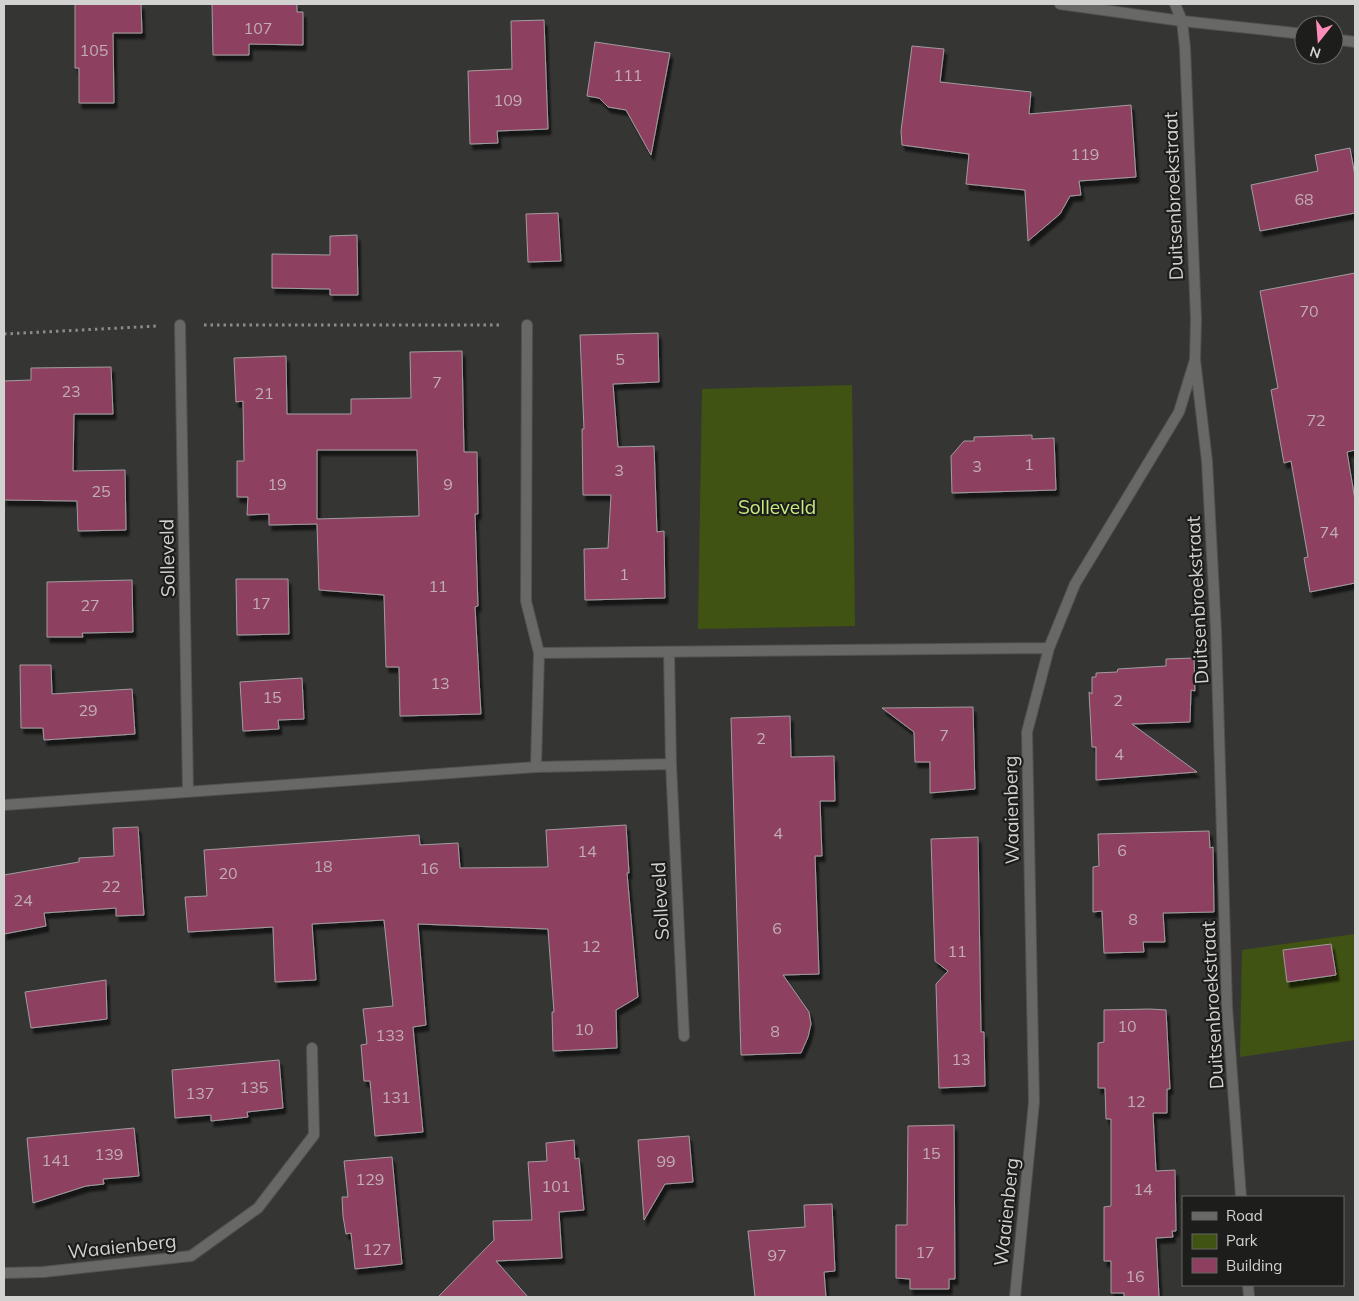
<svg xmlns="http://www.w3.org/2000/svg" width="1359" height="1301" font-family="Mulish,sans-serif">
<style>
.green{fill:#405313}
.building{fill:#8e3f60;stroke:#a19d9e;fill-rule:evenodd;filter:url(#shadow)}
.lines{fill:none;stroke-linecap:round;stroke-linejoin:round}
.minor-casing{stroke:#515250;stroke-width:12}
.tertiary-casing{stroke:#515250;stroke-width:12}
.path{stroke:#8b8c8a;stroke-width:3;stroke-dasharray:2.5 4;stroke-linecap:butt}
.minor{stroke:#686867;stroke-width:10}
.tertiary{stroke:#686867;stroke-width:10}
.labels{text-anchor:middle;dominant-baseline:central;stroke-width:4.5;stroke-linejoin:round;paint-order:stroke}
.number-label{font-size:16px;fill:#c1adb5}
.street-label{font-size:19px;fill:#d2d2d1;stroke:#1d1e1c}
.park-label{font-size:19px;fill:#c7ec7e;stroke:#1d1e1c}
</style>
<defs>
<filter id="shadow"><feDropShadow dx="3" dy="5.5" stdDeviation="1" flood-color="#0009"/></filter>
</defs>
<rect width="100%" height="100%" fill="#353634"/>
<path class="green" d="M852,385L855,626L698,629L702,389Z
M1355,934V1040L1240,1057L1242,950Z"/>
<path class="building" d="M75,4H141L142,33H113L114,103H79V68H75Z
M212,4H297V12H303V45L249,44V55H213Z
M544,20L548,129L497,131L498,143L470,144L468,71L512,69L511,21Z
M595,42L670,53L651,155L626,110L608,107L599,98L587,96Z
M912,46L944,49L940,82L1031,92L1029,114L1131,105L1136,177L1079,181L1081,195L1070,196L1060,214L1028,241L1025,190L966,184L969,154L902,145L901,131Z
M1350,148L1355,176V213L1260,231L1251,185L1318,171L1315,155Z
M558,213L561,261L528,262L526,214Z
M357,235L358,295H330V289L272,288V254L330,255V236Z
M1355,273V450L1347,452L1355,500V583L1310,592L1304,558L1308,557L1291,461L1284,463L1271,390L1278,388L1260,291Z
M658,333L659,382L613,384L618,447L654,446L657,532L664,531L665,598L585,600L584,549L608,548L611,495H583L582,429H584L580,335Z
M462,351L464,452H477L478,514H475L478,606L475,607L481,714L400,716L399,667H386L384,595L319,590L317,524L269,525V514L247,515L248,497H237V461H244L243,401L236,402L234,358L286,356L287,414H351V399L411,398L410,352ZM317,450H417L419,516L317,519Z
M111,367L113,414H74L73,471L125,470L126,530L78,531L77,501L4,500V381L31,380V368Z
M1032,435V439L1054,438L1056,490L952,493L951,456L964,441H974V437Z
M236,579H288L289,634L237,635Z
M132,580L133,632L82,633L83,637H47V582Z
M1194,658L1195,691L1191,690L1190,722L1132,724L1197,772L1096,780V747H1092L1089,692L1092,694V677H1096V673L1117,672L1118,669L1166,666V659Z
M20,665H51L52,694L132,689L135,734L44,740L43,728H21Z
M302,678L304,719L278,720L279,729L243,731L240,682Z
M973,707L975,789L930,793V762H915L914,732L882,708Z
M790,716L791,757L834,756L835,801H820L822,856H815L819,974L783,975L809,1012L811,1024L808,1037L801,1053L741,1055L731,718Z
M626,825L629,873H627L638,997L616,1010L617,1048L553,1051L552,1012H554L548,929L418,924L426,1025L413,1027L423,1132L375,1136L370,1081H364L361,1045L367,1044L363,1009L393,1006L384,920L312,924L316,980L275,982L273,927L188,932L185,897L207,896L204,850L419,835L420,845L458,843L460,868L548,867L546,830Z
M138,827L144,915L116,916V908L44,913L46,926L4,934V875L79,862V858L114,856L113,828Z
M1209,831L1210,848L1213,847L1214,912L1163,913L1165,942H1143L1144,952L1104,953L1102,911L1093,912V867L1099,866L1098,834Z
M978,837L981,1032H984L985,1086L939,1088L936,984L948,971L935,961L931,839Z
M1331,944L1336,975L1287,982L1283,950Z
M106,980L107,1019L31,1028L25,992Z
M1150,1009L1166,1010L1170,1089H1167V1113H1153L1156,1171L1175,1170L1176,1231H1172L1173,1237L1156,1238L1159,1297H1124V1293H1111V1261H1104V1207L1111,1206V1119H1106L1105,1088H1098V1043L1104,1042V1010Z
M279,1060L283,1108L247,1112L248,1117L211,1121V1115L175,1118L172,1070Z
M954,1125L955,1279H949V1289H910V1279L896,1278V1225H907L908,1126Z
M134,1128L139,1176L103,1179L104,1184L86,1186L33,1203L27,1138Z
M689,1136L693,1182L665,1184L644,1220L638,1140Z
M574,1140L575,1159L579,1158L584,1210L559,1212L562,1258L496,1261L528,1297H438L494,1240L493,1221L532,1220L528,1162L547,1161L546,1143Z
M392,1157L402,1264L355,1269L351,1233L346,1234L343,1216L342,1197H348L344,1161Z
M832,1204L835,1271L824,1272L826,1297H755L748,1231L805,1227L804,1205Z"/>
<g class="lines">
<g class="minor-casing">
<path id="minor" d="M1175,4L1182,21L1185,48L1196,319L1195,360L1207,461L1216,631L1227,1007L1241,1197
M180,325L188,791
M527,325L526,601L539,653L536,767
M669,652L671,764L684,1036
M539,653L1049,648
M4,805L536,767L671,764
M4,1273L43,1272L191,1256L258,1208L314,1135L312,1048
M1248,1285L1249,1297
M1015,1297L1034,1102L1027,732L1049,648L1075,584L1179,412L1194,363"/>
</g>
<g class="tertiary-casing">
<path id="tertiary" d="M1060,4L1182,21L1304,34
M1334,39L1355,42"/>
</g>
<path class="path" d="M204,325H503
M4,334L158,326"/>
<use href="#minor" class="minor"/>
<use href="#tertiary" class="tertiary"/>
</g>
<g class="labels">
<g class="number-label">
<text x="258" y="28">107</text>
<text x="94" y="50">105</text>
<text x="628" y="75">111</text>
<text x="508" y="100">109</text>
<text x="1085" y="154">119</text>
<text x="1304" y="199">68</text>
<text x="1309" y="311">70</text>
<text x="620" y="359">5</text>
<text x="437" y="382">7</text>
<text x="71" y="391">23</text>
<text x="264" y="393">21</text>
<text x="1316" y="420">72</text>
<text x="1029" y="464">1</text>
<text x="977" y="466">3</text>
<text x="619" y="470">3</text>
<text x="277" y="484">19</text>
<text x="448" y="484">9</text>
<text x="101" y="491">25</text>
<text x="1329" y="532">74</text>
<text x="624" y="574">1</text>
<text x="438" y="586">11</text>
<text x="261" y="603">17</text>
<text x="90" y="605">27</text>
<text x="440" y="683">13</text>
<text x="272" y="697">15</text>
<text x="1118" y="700">2</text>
<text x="88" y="710">29</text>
<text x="944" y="735">7</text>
<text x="761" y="738">2</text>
<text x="1119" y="754">4</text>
<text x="778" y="833">4</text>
<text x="1122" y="850">6</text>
<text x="587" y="851">14</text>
<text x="323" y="866">18</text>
<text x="429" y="868">16</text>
<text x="228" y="873">20</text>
<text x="111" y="886">22</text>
<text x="23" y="900">24</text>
<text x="1133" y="919">8</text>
<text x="777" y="928">6</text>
<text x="591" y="946">12</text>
<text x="957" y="951">11</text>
<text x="1127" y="1026">10</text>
<text x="584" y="1029">10</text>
<text x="775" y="1031">8</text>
<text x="390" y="1035">133</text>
<text x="961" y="1059">13</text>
<text x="254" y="1087">135</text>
<text x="200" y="1093">137</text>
<text x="396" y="1097">131</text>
<text x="1136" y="1101">12</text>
<text x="931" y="1153">15</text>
<text x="109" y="1154">139</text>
<text x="56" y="1160">141</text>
<text x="666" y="1161">99</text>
<text x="370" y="1179">129</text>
<text x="556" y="1186">101</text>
<text x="1143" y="1189">14</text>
<text x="377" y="1249">127</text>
<text x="925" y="1252">17</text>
<text x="777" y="1255">97</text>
<text x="1135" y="1276">16</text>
</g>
<g class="street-label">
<text transform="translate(1173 196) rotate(-92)">Duitsenbroekstraat</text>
<text transform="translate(167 558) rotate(-91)">Solleveld</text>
<text transform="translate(1197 600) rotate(-93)">Duitsenbroekstraat</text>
<text transform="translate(1011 810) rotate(-91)">Waaienberg</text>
<text transform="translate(660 901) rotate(-93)">Solleveld</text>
<text transform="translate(1212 1005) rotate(-93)">Duitsenbroekstraat</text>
<text transform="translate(1006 1212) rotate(-84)">Waaienberg</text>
<text transform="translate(122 1246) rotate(-6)">Waaienberg</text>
</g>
<g class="park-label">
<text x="777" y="507">Solleveld</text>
</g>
</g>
<rect width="1359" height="1301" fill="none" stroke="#d2d2d1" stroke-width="10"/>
<rect x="1182" y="1196" width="162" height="90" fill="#1d1e1c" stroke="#656664"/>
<rect x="1192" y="1212" width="25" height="8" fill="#686867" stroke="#656664"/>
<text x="1226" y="1221" font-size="15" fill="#d2d2d1">Road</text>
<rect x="1192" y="1234" width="25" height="15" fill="#405313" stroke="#656664"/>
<text x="1226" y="1246" font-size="15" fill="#d2d2d1">Park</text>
<rect x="1192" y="1258" width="25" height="15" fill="#8e3f60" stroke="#656664"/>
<text x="1226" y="1271" font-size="15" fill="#d2d2d1">Building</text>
<g transform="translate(1319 40) rotate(197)"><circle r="24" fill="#1d1e1c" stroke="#656664"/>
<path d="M0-4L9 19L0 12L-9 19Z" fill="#ff8ebb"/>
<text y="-8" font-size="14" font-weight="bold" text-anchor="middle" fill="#d2d2d1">N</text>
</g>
</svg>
